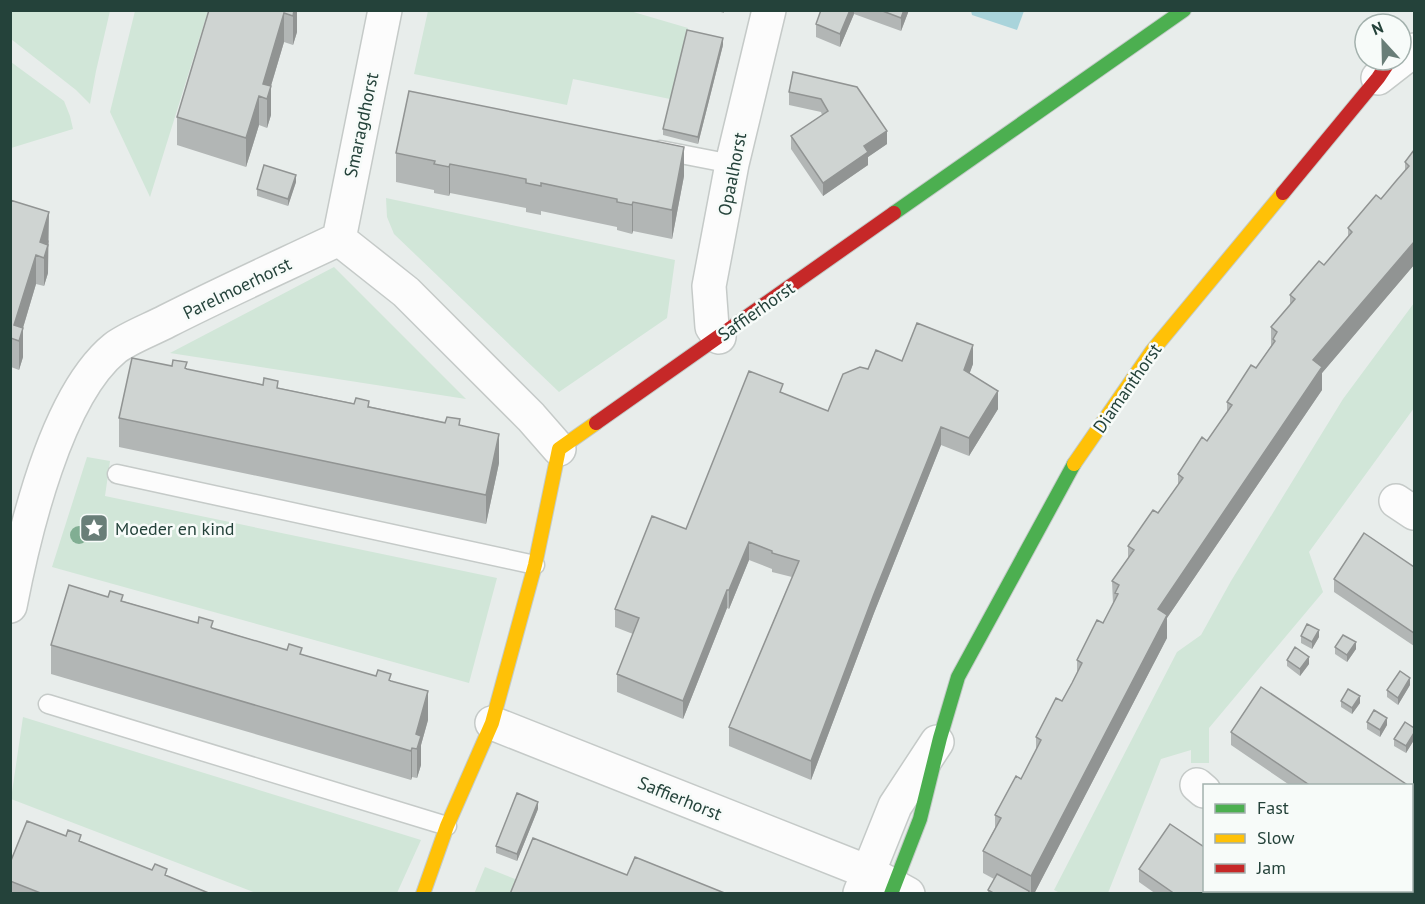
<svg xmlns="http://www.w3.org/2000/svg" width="1425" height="904" font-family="'PT Sans',sans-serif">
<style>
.green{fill:#d1e6d8}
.water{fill:#a9d4db}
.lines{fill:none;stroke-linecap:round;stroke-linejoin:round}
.lane-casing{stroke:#c5cac8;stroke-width:21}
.street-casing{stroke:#c5cac8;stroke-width:36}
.fast-casing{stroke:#c3cbc8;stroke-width:16}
.slow-casing{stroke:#c3cbc8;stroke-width:16}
.jam-casing{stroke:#c3cbc8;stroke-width:16}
.lane{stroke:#fcfcfc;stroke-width:18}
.street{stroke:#fcfcfc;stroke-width:33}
.fast{stroke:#4caf50;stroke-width:14}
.slow{stroke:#ffc107;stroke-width:14}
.jam{stroke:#c62828;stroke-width:14}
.tree{fill:#81ae93}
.wall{fill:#b2b6b5}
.shaded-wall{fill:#919493}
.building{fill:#cfd4d2;stroke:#919493;stroke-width:1.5}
.labels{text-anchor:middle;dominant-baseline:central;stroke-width:5;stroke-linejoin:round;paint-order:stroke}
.street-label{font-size:18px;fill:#24423a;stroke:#f7fbf9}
.poi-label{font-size:18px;fill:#24423a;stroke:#f7fbf9;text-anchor:start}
</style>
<rect width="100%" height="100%" fill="#e8edeb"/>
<path class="green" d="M10,11H110L96,71L90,104L76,90L11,39Z
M135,11H208L150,197L110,112Z
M428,11H630L688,28L670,99L573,79L567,105L414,74Z
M11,62L64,101L70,116L73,129L11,148Z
M386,198L675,260L667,318L559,392L394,234L387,217Z
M334,267L466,399L170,353Z
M1414,303V408L1309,552L1323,592L1209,728V763H1191V750L1161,759L1108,893H1060L1054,890L1177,652L1201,635L1231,581L1343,399Z
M87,457L110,461L105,496L497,578L469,683L52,567Z
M23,717L421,840L397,893H256L11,799Z
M485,867L520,881L515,893L474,894Z"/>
<path class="water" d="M971,11H1024L1017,30L972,15Z"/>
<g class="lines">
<g class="lane-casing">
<path id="lane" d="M660,150L732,164
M117,474L535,565
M48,704L447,826"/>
</g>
<g class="street-casing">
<path id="street" d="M1378,78L1414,50
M339,239L385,10
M719,337L712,327L709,286L732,164L769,10
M1396,501L1414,513
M10,606C24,534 56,396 115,348C128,338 152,329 167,321C224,292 282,266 339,239L406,292L531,417L559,449
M492,723L868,872L908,894
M1197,785L1204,791
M1348,890L1352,894
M860,893L895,806L937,742"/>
</g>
<g class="fast-casing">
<path id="fast" d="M894,213L1184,10
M891,894L920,819L940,738L958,677L1074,464"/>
</g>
<g class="slow-casing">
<path id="slow" d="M1074,464L1152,351L1283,193
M423,894L447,826L492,723L535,565L559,449L596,423"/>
</g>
<g class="jam-casing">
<path id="jam" d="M1283,193L1378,78L1390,60
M596,423L894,213"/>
</g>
<use href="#lane" class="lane"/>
<use href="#street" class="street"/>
<use href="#fast" class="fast"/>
<use href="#slow" class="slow"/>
<use href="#jam" class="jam"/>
</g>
<circle class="tree" cx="79" cy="535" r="9"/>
<path class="wall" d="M209,10H297V32L293,45L284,42L271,86V115L267,128L259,125L246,167L177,145V117Z
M714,10H724V13Z
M821,10H909L901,31L854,14L840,47L816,37V24Z
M723,45L698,144L663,135V129Z
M793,72L887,144L868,157V165L823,196L791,149V136L822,115L821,112L789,105V92Z
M1414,150V265L1322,373V390L1167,618V638L1034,894H988V890L994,879L983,873V851L995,828V815L1021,779L1036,750V737L1062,701L1077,673V660L1103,623L1113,604L1112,581L1128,558V546L1158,513L1178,485V474L1207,441L1227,412V402L1256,368L1271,346V327L1290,305V295L1324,265L1348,238V228L1381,199L1405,171V162Z
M396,153L684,176L672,239L633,231L632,234L617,230V227L541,211V215L526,212V208L450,193L449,196L434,193V190L396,182Z
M296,182L288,206L257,196V189Z
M10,200L49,241L48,245V273L44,286L36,284L23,328V357L19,370L11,367L10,368Z
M902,361L973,364L969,374L998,409L969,456L941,445L874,613L811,780L729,746V727L792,577L772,572V569L749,560L729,609L727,608L683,719L617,692V674L633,634L615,627V609L686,529L783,393L828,411L868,369Z
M172,366L460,425L499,463L486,524L119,447V418Z
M1414,567V646L1334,592V579Z
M123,601L391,681L428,720L421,745V765L417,778L412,777L411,780L51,674V645Z
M1301,636L1319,637L1312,649L1301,643Z
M1335,647L1356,649L1347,662L1335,654Z
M1287,660L1309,664L1300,676L1287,666Z
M1410,685L1398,705L1387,697V690Z
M1341,701L1360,703L1352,714L1341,707Z
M1367,722L1387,725L1380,737L1367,729Z
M1414,728V740L1406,753L1394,746V739Z
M1231,732L1409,786H1291L1231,745Z
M1412,787L1414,789V868L1412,866Z
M538,809L517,861L496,853V846Z
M81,842L167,876L211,894H10V863Z
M1139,869L1274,894H1156L1139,882Z"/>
<path class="shaded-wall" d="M294,10H297V32L293,45V16Z
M850,10H854V14L840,47V34Z
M904,10H909L901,31V18Z
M284,13V42L267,99L263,84Z
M723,38V45L698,144V137Z
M271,86V115L267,128V99Z
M259,96V125L246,167V138Z
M887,131V144L868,157V165L823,196V183L864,146Z
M684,147V176L672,239V210Z
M450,164V193L449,196V167Z
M296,175V182L288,206V199Z
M633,202V231L632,234V205Z
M49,212L48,273L44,286V258L40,242Z
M1414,242V265L1322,373V390L1167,618V638L1034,894H1031V876L1158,609L1313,360Z
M36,255V284L19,341L14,325Z
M23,328V357L19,370V341Z
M973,345V364L964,389V370Z
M998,391V409L969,456V438Z
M941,427V445L874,613L811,780V761L874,594Z
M499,434V463L486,524V495Z
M749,542V560L729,609V590Z
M727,590V608L683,719V701Z
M1319,630V637L1312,649V642Z
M1356,642V649L1347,662V655Z
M1309,657V664L1300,676V669Z
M1410,678V685L1398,705V698Z
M428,691V720L421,745V765L417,778V749L416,734Z
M1360,696V703L1352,714V708Z
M1387,718V725L1380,737V730Z
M1414,733V740L1406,753V746Z
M412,748V777L411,780V751Z
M538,802V809L517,861V854Z"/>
<path class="building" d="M209,10H294L293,16L284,13L263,84L271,86L267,99L259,96L246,138L177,117Z
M821,10H850L840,34L816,24Z
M880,10H904L901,18Z
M687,30L723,38L698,137L663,129Z
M793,72L857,87L887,131L864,146L868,152L823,183L791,136L828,111L821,99L789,92Z
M409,91L684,147L672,210L633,202L632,205L617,202V199L541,183V186L526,183V179L450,164L449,167L434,164L435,161L396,153Z
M1414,150V242L1313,360L1322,367L1158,609L1167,615L1031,876L983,851L1001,818L995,815L1016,776L1021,779L1041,740L1036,737L1056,698L1062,701L1072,683L1082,663L1077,660L1097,620L1103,623L1118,594L1115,593L1119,585L1112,581L1134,550L1128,546L1153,510L1158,513L1183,478L1178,474L1202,437L1207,441L1232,405L1227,402L1251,365L1256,368L1275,341L1273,339L1277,332L1271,327L1295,299L1290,295L1319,261L1324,265L1352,232L1348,228L1376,195L1381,199L1396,181L1409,166L1405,162Z
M264,165L296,175L288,199L257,189Z
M10,200L49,212L40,242L48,245L44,258L36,255L14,325L23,328L19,341L11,338L10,339Z
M917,323L973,345L964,370L998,391L969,438L941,427L874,594L811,761L729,727L799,561L772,553V551L749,542L729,590H727L683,701L617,674L639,618L615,609L652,516L686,529L749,371L783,384L780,392L828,411L843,374L860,367L868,369L876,350L902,361Z
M132,358L172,366L173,360L187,362L185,368L187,369L263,385L264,378L278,381L277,388L354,404L356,398L369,401L368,407H369L445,423L447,417L460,419L459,425L499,434L486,495L119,418Z
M1364,533L1414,567V633L1334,579Z
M69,585L108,597L110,591L123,595L121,601L198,623L199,617L213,621L211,627L212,628L287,650L289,644L302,648L300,654L376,676L378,670L391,674L389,680L391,681L428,691L416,734L421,736L417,749L412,748L411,751L51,645Z
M1307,624L1319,630L1312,642L1301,636Z
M1343,635L1356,642L1347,655L1335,647Z
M1295,647L1309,657L1300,669L1287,660Z
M1400,671L1410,678L1398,698L1387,690Z
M1261,687L1409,786H1311L1231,732Z
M1348,689L1360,696L1352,708L1341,701Z
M1374,710L1387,718L1380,730L1367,722Z
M1405,722L1414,728V733L1406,746L1394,739Z
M1412,787L1414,789V855L1412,853Z
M517,793L538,802L517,854L496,846Z
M27,821L66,836L68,830L81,835L79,841L152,870L155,864L167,869L165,875L211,894H43L10,881V863Z
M1170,824L1204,847V891H1269L1274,894H1175L1139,869Z
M533,838L627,875L635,857L727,894H510Z
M997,874L1029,891L1028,894H995L988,890Z"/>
<defs>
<g id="sight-square" transform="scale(1.5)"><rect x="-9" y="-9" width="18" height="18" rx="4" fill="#697e78" stroke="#f7fbf9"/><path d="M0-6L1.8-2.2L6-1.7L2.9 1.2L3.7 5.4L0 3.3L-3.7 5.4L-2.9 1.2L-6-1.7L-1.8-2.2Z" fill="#fff"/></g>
</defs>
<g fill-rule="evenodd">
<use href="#sight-square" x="94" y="528"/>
</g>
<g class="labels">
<g class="street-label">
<text transform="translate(361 125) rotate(-78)">Smaragdhorst</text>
<text transform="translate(732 174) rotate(-79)">Opaalhorst</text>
<text transform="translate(237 288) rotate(-26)">Parelmoerhorst</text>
<text transform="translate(756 311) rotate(-35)">Saffierhorst</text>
<text transform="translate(1127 388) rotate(-55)">Diamanthorst</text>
<text transform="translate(680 798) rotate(22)">Saffierhorst</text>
</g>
<g class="poi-label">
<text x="115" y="528">Moeder en kind</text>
</g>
</g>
<rect width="1425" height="904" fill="none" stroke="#24423a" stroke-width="24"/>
<rect x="1203" y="784" width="210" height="108" fill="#f7fbf9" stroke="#a3b1ad" stroke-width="1.5"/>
<rect x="1215" y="804" width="30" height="9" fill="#4caf50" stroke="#a3b1ad" stroke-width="1.5"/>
<text x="1257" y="814" font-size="18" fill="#24423a">Fast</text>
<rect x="1215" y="834" width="30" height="9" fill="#ffc107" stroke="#a3b1ad" stroke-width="1.5"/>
<text x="1257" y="844" font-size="18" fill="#24423a">Slow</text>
<rect x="1215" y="864" width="30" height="9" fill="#c62828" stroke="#a3b1ad" stroke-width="1.5"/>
<text x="1257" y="874" font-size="18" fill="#24423a">Jam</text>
<g transform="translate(1383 42) rotate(338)"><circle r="28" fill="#f7fbf9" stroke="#a3b1ad" stroke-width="1.5"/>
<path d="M0-4.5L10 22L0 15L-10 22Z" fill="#697e78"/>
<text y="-9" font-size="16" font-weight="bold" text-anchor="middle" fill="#24423a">N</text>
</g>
</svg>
